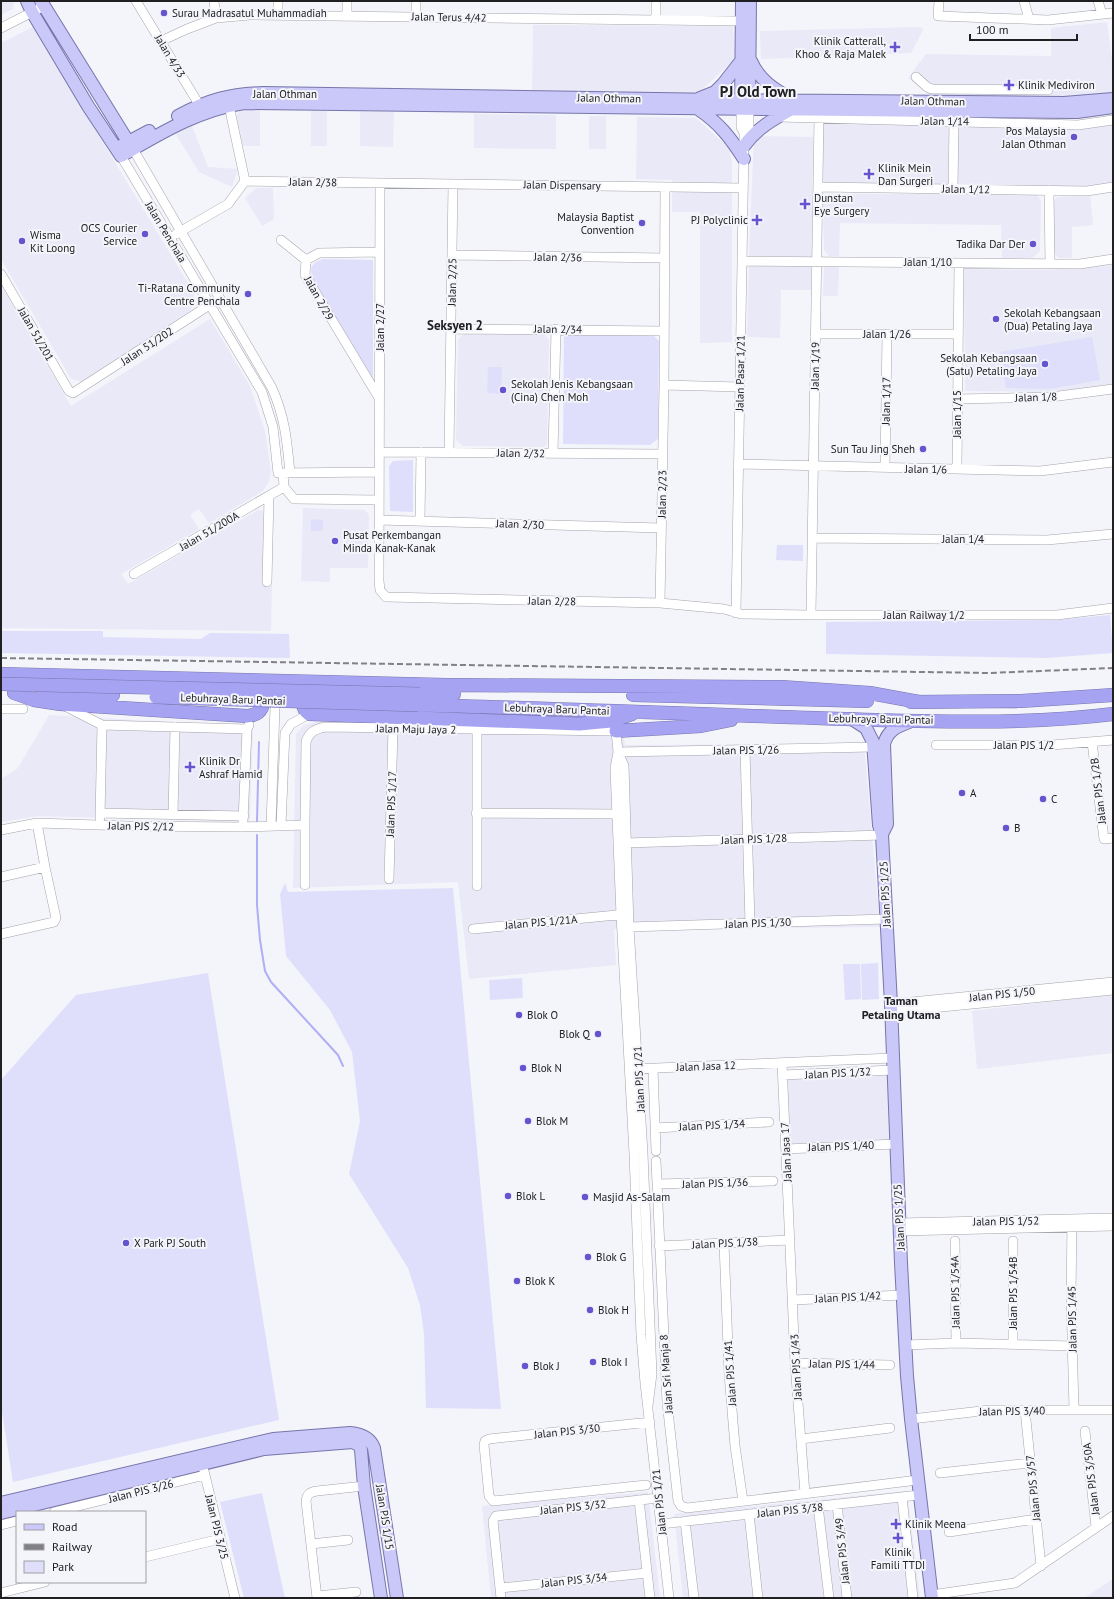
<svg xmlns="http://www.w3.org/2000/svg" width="1114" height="1599" font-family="'PT Sans',sans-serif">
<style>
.built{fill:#e9e9f8}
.green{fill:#dfdffb}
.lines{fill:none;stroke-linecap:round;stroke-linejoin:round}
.stream{stroke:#b0aef5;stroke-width:2}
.minor-casing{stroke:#a4a4ab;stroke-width:10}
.major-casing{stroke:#7775aa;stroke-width:14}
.highway-casing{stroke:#7775aa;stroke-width:14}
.minor{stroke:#fff;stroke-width:9}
.major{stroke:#cac8f8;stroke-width:12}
.highway{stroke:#a6a3f3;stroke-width:13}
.rail{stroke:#818185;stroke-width:2;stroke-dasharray:6 3;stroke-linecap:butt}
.highway-bridge-casing{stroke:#7775aa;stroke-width:14;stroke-linecap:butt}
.highway-bridge{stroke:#a6a3f3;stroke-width:13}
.poi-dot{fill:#6654ce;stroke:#f4f4fb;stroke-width:1.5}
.labels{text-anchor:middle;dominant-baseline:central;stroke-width:4;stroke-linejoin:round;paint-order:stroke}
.poi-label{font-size:11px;fill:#202022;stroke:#f4f4fb;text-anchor:start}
.street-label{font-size:11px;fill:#202022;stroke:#f4f4fb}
.neighbourhood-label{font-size:12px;font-weight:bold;fill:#202022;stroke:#f4f4fb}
.quarter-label{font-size:13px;font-weight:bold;fill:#202022;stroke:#f4f4fb}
.district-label{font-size:15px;font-weight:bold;fill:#202022;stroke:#f4f4fb}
</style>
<rect width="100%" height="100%" fill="#f4f4fb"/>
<path class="built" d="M1,1H14L13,9L1,15Z
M1107,22L1113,69V92L1077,96L1051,97L931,96L908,78L926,54L1051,56V28Z
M533,25L733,26L735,59L695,96L532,93Z
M33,27L194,293L191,310L83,382L71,379L1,259V43Z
M921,27L923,30L911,53L761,59L760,31Z
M241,109L260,110V146H243L236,116Z
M311,111H327V146H311Z
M360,112H394L393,147L360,146Z
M474,114L556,115V149L474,148Z
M589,116H606V149H589Z
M637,117L696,118L729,148L732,161V342L700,343V212H672V180L636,179Z
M821,122L949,125L948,185L821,183Z
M1113,122V183L1089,187L956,185L957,125Z
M192,126L208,167L238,169L232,187L199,172L175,133Z
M754,136L813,137L812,257L749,256Z
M256,188H273L274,219L262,226L245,198Z
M828,194H1036L1041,201L1040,251L1032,258H1002L1001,225L840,223L839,256H829L824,250L823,200Z
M1090,195L1093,225L1072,227V258H1059L1053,252V203L1057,197Z
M1113,265V385L1051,392L965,391L964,269L1047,270Z
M749,266H811V290H781L780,338L747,337Z
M824,267H839L838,296H823Z
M1,285L71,406L210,319L250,386L265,431L271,472L269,482L263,491L209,523L199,509L190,515L199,529L121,574L128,584L258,510L263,511V585H272L271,631L1,628Z
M464,333H543L549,340L547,443L544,447L463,446L456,440L458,340Z
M303,508L365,510L369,515L368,568H330V582L301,581Z
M49,715L253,727L250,822L39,816L1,822V779L18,768Z
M321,721L622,727L625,745L864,744L880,927L614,929L616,965L469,979L458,882L293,888L296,734L304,725Z
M1113,994V1053L977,1069L972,1011Z
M889,1073L891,1140L789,1144L786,1078Z
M907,1491L920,1598H683L674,1514Z
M648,1492L660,1598H491L482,1506Z
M1113,1579V1598H1084Z"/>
<path class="green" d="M323,259L373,260V381L314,284C310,270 308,264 323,259Z
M564,334L653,335L659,341L658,439L650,445L563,444Z
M1092,337L1100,380L1050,389L1006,388L1000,352Z
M488,367H502L501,394L487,393Z
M413,460V512L390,511L389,466L393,461Z
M311,519L323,520V529L320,531H311Z
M777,545H803V561L776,560Z
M1110,615L1113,653L1046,658L826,654V622L1056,620Z
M1,631H103V637L201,639L210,633L289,634L290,658L1,653Z
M285,883L288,892L453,888L501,1409L426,1408L424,1334L420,1305L408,1268L349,1174L360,1121L352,1052L330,1010L286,956L280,894Z
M878,963L879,999L862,1000L861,964Z
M843,964H860L861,999L845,1000Z
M208,973L279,1420L13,1482L1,1406V1080L76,995Z
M522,978L523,998L490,1000L489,980Z
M262,1493L285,1598H244L220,1502Z"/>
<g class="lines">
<path class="stream" d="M257,821L259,742
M257,835V905L260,940L265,971L271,982L338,1055L343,1066"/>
<g class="minor-casing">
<path id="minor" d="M136,1L203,111
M214,1L216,18
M939,1L938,16L1048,20L1113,13
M1024,1L1029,19
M1098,1L1102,14
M278,15V1
M347,15V1
M416,16V1
M656,20V1
M1,28L44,6
M161,41L187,29L216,18L250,15L741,21
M916,77L927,87L932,89L1048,90
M779,117L1078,125L1113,120
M950,118L954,121L953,189
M744,133L749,127V109
M133,149L272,388C285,417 287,441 290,473
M121,156L262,392L273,427L278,473L379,472
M245,181L743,188
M380,183L379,581L380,590L386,597L660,603L724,609L741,614L811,615H1057L1113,608
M818,187L1087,191L1113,187
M1049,190L1050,263
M176,234L228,204L245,181L228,101
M281,240L306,260
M452,255L665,258
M742,261L1080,264L1113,259
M1,274L66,386L69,391L73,393L214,302
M451,329L664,331
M815,334H958
M664,385L740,387
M379,398L305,275L306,260L319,253L380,252
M958,399L1051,397L1113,389
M379,452L663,454
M449,452L453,184
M553,453L556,329
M738,464L1040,471L1113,462
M885,468L887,334
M957,469L959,263
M283,473L284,487L294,499L379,500
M379,520L661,528
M420,521L421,452
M812,538L1047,540L1113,534
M134,574L284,487
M267,582L269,496
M660,603L664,385L665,187
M736,613L744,146V133L741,127V109
M811,615L819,117
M65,706L102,725L247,729
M1,709H23
M1092,742L1104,839L1113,838
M936,745H1052L1113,740
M745,750L750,923
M618,752L615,768L621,915L634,1154L641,1335L645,1383L669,1598
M618,752L873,747
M100,813L244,816
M476,813L617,814
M173,815L175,727
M100,818L102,725
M243,821L247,729L249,725
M281,825L285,733L291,724L309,714
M271,826L275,707L280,696
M1,830L37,823L128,826L243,827L305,825L306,742C309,732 315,729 325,727L616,731L618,752L624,766L629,927L643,1153L652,1374L648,1406
M626,843L882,835
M1,877L45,867L37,823
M389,879L393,728
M305,885V825
M477,886V730
M629,927L886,919
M473,929L627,914
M1,934L54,922L56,918L45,867
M891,1004L1113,982
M891,1012L1113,990
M782,1063L795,1363L805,1494
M633,1069L892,1058
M653,1069L656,1151
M783,1075L893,1070
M655,1128L769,1122
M786,1149L896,1144
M656,1161L667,1402L678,1501L681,1506L687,1508L918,1480
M657,1184L773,1181
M1072,1222L1071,1297L1074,1410
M899,1223L1113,1218
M900,1231L1113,1226
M955,1241L956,1343
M1013,1241V1344
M724,1243L729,1374L735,1446L743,1501
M659,1246L790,1240
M793,1300L903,1295
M906,1345L956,1343L1072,1346
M795,1363L890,1365
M1025,1410L1041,1566
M911,1419L990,1410H1113
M1085,1431L1096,1527
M801,1439L890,1428
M204,1471L235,1598
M940,1473L1030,1463
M646,1485L493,1501L489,1496L484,1445L485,1441L489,1439L650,1422
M902,1497L913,1598
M639,1500L650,1598
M837,1504L847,1598
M818,1506L829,1598
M54,1512L205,1475
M749,1514L758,1598
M685,1521L694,1598
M661,1524L919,1495
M1,1525L17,1521
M949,1532L1036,1519
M311,1544L348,1540
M145,1557L220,1539
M500,1588L647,1573
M1,1593L45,1582
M931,1595L1015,1583L1113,1516
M317,1596L356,1592
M317,1598L306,1501C307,1494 310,1492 317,1491L364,1486
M501,1598L493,1521L496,1516L658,1498"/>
</g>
<g class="major-casing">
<path id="major" d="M27,1L32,12L88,106L121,156C161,133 198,110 244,103L941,111L1077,112L1113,107
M41,1L132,148
M751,61C759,80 775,90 792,99
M700,98L715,92L723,84L741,61
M741,108L742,1
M749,108L750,1
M698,109C719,123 730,137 744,159
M178,116C208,100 230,94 263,93L721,100L1064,103L1113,99
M744,146C756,129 772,120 790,110
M117,148L149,131
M852,719L866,728L873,742L879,825L882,835L891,1004L901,1263L907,1376L911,1419L932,1598
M883,832L887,824L884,744C888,730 896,727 909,722
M1,1503L273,1439L350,1433C361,1434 370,1437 374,1448L397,1598
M1,1513L264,1449L353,1442L360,1446L361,1450L364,1486L381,1598"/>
</g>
<g class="highway-casing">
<path id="highway" d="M1,674L447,685L782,687L870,693L919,702
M307,691C301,699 301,708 309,714L579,724L611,721L632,714
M14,693L34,700L60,704L247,716C262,715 267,704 260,690
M41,694L113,695
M420,694H454
M633,695L867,701
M911,702L1021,701L1113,695
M418,705C551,708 683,714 816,718C914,721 1016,726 1113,714
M616,731L701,726L731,720"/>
</g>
<use href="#minor" class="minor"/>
<use href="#major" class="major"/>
<use href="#highway" class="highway"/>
<path class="rail" d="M1,658L990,673L1113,668"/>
<g class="highway-bridge-casing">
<path id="highway-bridge" d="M1,684L420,694
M156,697L418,705"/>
</g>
<use href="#highway-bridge" class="highway-bridge"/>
</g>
<g class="poi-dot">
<circle cx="164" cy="13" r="4"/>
<path d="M893 41h4v4h4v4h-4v4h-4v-4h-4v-4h4z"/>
<path d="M1007 79h4v4h4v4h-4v4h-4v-4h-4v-4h4z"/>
<circle cx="1074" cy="137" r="4"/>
<path d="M867 168h4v4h4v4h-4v4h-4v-4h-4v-4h4z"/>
<path d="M803 198h4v4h4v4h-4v4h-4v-4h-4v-4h4z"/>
<path d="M755 214h4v4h4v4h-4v4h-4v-4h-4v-4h4z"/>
<circle cx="642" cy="223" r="4"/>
<circle cx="145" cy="234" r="4"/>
<circle cx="22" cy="241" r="4"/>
<circle cx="1033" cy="244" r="4"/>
<circle cx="248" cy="294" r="4"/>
<circle cx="996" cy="319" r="4"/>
<circle cx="1045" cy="364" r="4"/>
<circle cx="503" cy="390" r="4"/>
<circle cx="923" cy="449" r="4"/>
<circle cx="335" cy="541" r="4"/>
<path d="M188 761h4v4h4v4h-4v4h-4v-4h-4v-4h4z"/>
<circle cx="962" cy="793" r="4"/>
<circle cx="1043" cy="799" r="4"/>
<circle cx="1006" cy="828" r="4"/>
<circle cx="519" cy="1015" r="4"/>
<circle cx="598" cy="1034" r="4"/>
<circle cx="523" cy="1068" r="4"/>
<circle cx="528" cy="1121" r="4"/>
<circle cx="508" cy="1196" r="4"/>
<circle cx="585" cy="1197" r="4"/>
<circle cx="126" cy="1243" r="4"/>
<circle cx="588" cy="1257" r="4"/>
<circle cx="517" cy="1281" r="4"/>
<circle cx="590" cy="1310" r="4"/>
<circle cx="593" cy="1362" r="4"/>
<circle cx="525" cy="1366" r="4"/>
<path d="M894 1518h4v4h4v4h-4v4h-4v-4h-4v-4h4z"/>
<path d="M896 1532h4v4h4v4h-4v4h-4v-4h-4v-4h4z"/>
</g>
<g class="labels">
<g class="poi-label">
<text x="172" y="13">Surau Madrasatul Muhammadiah</text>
<text x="886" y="41" text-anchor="end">Klinik Catterall,<tspan x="886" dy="13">Khoo &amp; Raja Malek</tspan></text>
<text x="1018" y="85">Klinik Mediviron</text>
<text x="1066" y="131" text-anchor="end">Pos Malaysia<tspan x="1066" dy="13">Jalan Othman</tspan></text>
<text x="878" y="168">Klinik Mein<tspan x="878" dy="13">Dan Surgeri</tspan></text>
<text x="814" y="198">Dunstan<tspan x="814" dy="13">Eye Surgery</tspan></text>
<text x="634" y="217" text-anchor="end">Malaysia Baptist<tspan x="634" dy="13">Convention</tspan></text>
<text x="748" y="220" text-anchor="end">PJ Polyclinic</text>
<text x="137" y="228" text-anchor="end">OCS Courier<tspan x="137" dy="13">Service</tspan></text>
<text x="30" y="235">Wisma<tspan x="30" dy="13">Kit Loong</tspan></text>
<text x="1025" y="244" text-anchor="end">Tadika Dar Der</text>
<text x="240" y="288" text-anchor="end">Ti-Ratana Community<tspan x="240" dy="13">Centre Penchala</tspan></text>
<text x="1004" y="313">Sekolah Kebangsaan<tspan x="1004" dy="13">(Dua) Petaling Jaya</tspan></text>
<text x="1037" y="358" text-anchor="end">Sekolah Kebangsaan<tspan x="1037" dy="13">(Satu) Petaling Jaya</tspan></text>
<text x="511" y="384">Sekolah Jenis Kebangsaan<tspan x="511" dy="13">(Cina) Chen Moh</tspan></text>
<text x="915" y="449" text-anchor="end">Sun Tau Jing Sheh</text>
<text x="343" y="535">Pusat Perkembangan<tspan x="343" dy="13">Minda Kanak-Kanak</tspan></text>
<text x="199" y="761">Klinik Dr<tspan x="199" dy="13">Ashraf Hamid</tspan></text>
<text x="970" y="793">A</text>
<text x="1051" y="799">C</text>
<text x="1014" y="828">B</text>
<text x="527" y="1015">Blok O</text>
<text x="590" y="1034" text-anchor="end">Blok Q</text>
<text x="531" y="1068">Blok N</text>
<text x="536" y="1121">Blok M</text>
<text x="516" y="1196">Blok L</text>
<text x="593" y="1197">Masjid As-Salam</text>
<text x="134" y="1243">X Park PJ South</text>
<text x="596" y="1257">Blok G</text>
<text x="525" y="1281">Blok K</text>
<text x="598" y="1310">Blok H</text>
<text x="601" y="1362">Blok I</text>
<text x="533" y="1366">Blok J</text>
<text x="905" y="1524">Klinik Meena</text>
<text x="898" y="1552" text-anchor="middle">Klinik<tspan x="898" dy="13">Famili TTDI</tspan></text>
</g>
<g class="street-label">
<text transform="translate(449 17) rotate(1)">Jalan Terus 4/42</text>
<text transform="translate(170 56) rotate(59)">Jalan 4/33</text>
<text x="285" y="94">Jalan Othman</text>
<text transform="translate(609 98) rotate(1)">Jalan Othman</text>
<text transform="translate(933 101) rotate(1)">Jalan Othman</text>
<text transform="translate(945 121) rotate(1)">Jalan 1/14</text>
<text transform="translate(313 182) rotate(1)">Jalan 2/38</text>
<text transform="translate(562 185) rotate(1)">Jalan Dispensary</text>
<text transform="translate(966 189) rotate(1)">Jalan 1/12</text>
<text transform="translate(166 232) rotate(59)">Jalan Penchala</text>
<text transform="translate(558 257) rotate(1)">Jalan 2/36</text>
<text x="928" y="262">Jalan 1/10</text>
<text transform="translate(452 282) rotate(-89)">Jalan 2/25</text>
<text transform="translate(319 298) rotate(61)">Jalan 2/29</text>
<text transform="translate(380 327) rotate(-90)">Jalan 2/27</text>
<text transform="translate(558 329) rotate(1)">Jalan 2/34</text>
<text transform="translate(36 334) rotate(60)">Jalan 51/201</text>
<text x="887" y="334">Jalan 1/26</text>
<text transform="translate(147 346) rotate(-33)">Jalan 51/202</text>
<text transform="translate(815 366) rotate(-89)">Jalan 1/19</text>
<text transform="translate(740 373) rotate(-89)">Jalan Pasar 1/21</text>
<text transform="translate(1036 397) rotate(-2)">Jalan 1/8</text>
<text transform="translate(886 401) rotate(-89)">Jalan 1/17</text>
<text transform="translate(957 414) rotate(-90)">Jalan 1/15</text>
<text transform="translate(521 453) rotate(1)">Jalan 2/32</text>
<text transform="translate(926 469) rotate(1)">Jalan 1/6</text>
<text transform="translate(662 494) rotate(-89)">Jalan 2/23</text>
<text transform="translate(520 524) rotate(2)">Jalan 2/30</text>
<text transform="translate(209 531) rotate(-30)">Jalan 51/200A</text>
<text x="963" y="539">Jalan 1/4</text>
<text transform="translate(552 601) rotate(1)">Jalan 2/28</text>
<text x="924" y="615">Jalan Railway 1/2</text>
<text transform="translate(233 699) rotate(2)">Lebuhraya Baru Pantai</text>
<text transform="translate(557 709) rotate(2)">Lebuhraya Baru Pantai</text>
<text transform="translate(881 719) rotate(1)">Lebuhraya Baru Pantai</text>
<text transform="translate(416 729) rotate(1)">Jalan Maju Jaya 2</text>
<text x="1024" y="745">Jalan PJS 1/2</text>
<text transform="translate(746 750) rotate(-1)">Jalan PJS 1/26</text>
<text transform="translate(1098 791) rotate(-97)">Jalan PJS 1/2B</text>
<text transform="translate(391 804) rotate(-88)">Jalan PJS 1/17</text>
<text transform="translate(141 826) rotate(1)">Jalan PJS 2/12</text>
<text transform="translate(754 839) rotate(-2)">Jalan PJS 1/28</text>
<text transform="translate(885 894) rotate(-93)">Jalan PJS 1/25</text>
<text transform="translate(541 922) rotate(-5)">Jalan PJS 1/21A</text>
<text transform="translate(758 923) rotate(-2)">Jalan PJS 1/30</text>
<text transform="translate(1002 994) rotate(-6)">Jalan PJS 1/50</text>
<text transform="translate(706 1066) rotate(-2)">Jalan Jasa 12</text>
<text transform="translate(838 1073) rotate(-3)">Jalan PJS 1/32</text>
<text transform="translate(639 1079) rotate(-93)">Jalan PJS 1/21</text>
<text transform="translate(712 1125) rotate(-3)">Jalan PJS 1/34</text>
<text transform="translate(841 1146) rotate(-2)">Jalan PJS 1/40</text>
<text transform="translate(786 1152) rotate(-93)">Jalan Jasa 17</text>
<text transform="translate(715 1183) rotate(-2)">Jalan PJS 1/36</text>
<text transform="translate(899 1217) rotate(-93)">Jalan PJS 1/25</text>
<text transform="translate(1006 1221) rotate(-1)">Jalan PJS 1/52</text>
<text transform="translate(725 1243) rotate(-3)">Jalan PJS 1/38</text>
<text transform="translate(955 1292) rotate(-91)">Jalan PJS 1/54A</text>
<text transform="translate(1013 1293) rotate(-90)">Jalan PJS 1/54B</text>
<text transform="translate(848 1297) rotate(-3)">Jalan PJS 1/42</text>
<text transform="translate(1072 1319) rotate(-91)">Jalan PJS 1/45</text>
<text transform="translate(842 1364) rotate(1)">Jalan PJS 1/44</text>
<text transform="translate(796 1367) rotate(-93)">Jalan PJS 1/43</text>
<text transform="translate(730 1373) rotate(-94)">Jalan PJS 1/41</text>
<text transform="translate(666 1374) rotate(-94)">Jalan Sri Manja 8</text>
<text transform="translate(1012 1411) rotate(-1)">Jalan PJS 3/40</text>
<text transform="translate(567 1431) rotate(-6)">Jalan PJS 3/30</text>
<text transform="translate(1091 1479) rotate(-97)">Jalan PJS 3/50A</text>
<text transform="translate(1033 1488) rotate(-96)">Jalan PJS 3/57</text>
<text transform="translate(141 1491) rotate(-14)">Jalan PJS 3/26</text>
<text transform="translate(659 1502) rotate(-96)">Jalan PJS 1/21</text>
<text transform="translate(573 1507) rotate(-6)">Jalan PJS 3/32</text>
<text transform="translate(790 1510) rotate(-6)">Jalan PJS 3/38</text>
<text transform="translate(385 1517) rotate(81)">Jalan PJS 1/15</text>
<text transform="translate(217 1527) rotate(76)">Jalan PJS 3/25</text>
<text transform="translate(842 1551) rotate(-96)">Jalan PJS 3/49</text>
<text transform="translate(574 1580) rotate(-6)">Jalan PJS 3/34</text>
</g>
<g class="neighbourhood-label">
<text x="901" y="1000">Taman<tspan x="901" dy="14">Petaling Utama</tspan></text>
</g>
<g class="quarter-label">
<text x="455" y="325">Seksyen 2</text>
</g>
<g class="district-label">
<text x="758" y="91">PJ Old Town</text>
</g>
</g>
<rect width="1114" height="1599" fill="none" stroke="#202022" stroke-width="4"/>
<rect x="16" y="1511" width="130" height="72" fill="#f4f4fb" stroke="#9f9fa4"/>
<rect x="24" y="1524" width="20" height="6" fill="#cac8f8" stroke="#9f9fa4"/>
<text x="52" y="1531" font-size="12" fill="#202022">Road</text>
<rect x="24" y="1544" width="20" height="6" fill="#818185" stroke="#9f9fa4"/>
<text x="52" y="1551" font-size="12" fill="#202022">Railway</text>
<rect x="24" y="1561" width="20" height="12" fill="#dfdffb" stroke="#9f9fa4"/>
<text x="52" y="1571" font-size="12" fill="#202022">Park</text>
<path d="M970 34v6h107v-6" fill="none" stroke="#202022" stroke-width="2"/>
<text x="976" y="34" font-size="12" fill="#202022" stroke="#f4f4fb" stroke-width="3" paint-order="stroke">100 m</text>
</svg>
